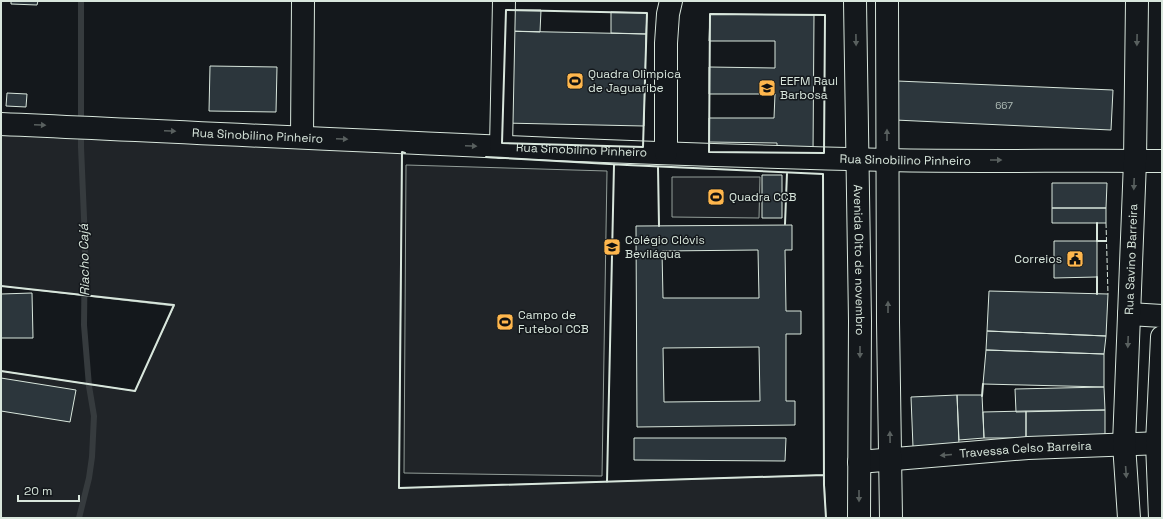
<svg xmlns="http://www.w3.org/2000/svg" width="1163" height="519" font-family="'Space Grotesk',sans-serif">
<style>
.green{fill:#202428;stroke:#939e99}
.lines{fill:none;stroke-linecap:round;stroke-linejoin:round}
.stream{stroke:#363b3e;stroke-width:6}
.building{fill:#2c363c;stroke:#d8e6dc;fill-rule:evenodd}
.minor-casing{stroke:#d8e6dc;stroke-width:24}
.major-casing{stroke:#d8e6dc;stroke-width:24}
.minor{stroke:#14181c;stroke-width:22}
.major{stroke:#14181c;stroke-width:22}
.fence{stroke:#d8e6dc;stroke-width:1;stroke-dasharray:5 2;stroke-linecap:butt}
.wall{stroke:#d8e6dc;stroke-width:2}
.oneway{fill:#59605f}
.labels{text-anchor:middle;dominant-baseline:central;stroke-width:3;stroke-linejoin:round;paint-order:stroke}
.number-label{font-size:10px;fill:#adbab4}
.poi-label{font-size:12px;fill:#d8e6dc;stroke:#14181c;text-anchor:start}
.street-label{font-size:12px;fill:#d8e6dc;stroke:#14181c}
.water-label{font-size:13px;font-style:italic;fill:#d8e6dc;stroke:#14181c}
</style>
<rect width="100%" height="100%" fill="#14181c"/>
<path class="green" d="M1,132L402,152L399,488L824,475L826,518H1V371L135,391L174,306L1,286Z
M406,165L607,171L602,476L404,473Z
M672,177H760L759,218L672,217Z"/>
<g class="lines">
<path class="stream" d="M79,518L89,478L92,457L94,416L89,386L84,325L85,241L81,147V1"/>
</g>
<path class="building" d="M11,1H38L37,5L11,4Z
M506,10H541L540,32L505,31Z
M611,12L647,13L646,34L611,33Z
M710,14L814,15L813,153L777,152V143L709,142V118H774L775,94H709V67L775,68V41H709Z
M505,31L646,34L644,126L503,123Z
M210,66L277,67L276,112L209,111Z
M897,81L1113,90L1111,130L895,120Z
M7,93L27,94L26,107L6,106Z
M762,175H782V218H762Z
M1052,183H1107L1106,208H1052Z
M1052,208H1106V223H1052Z
M792,225V250H785L786,311H801V334H786V401H795V425L637,427L636,226ZM758,250L759,298H663L662,251ZM759,347L760,401L664,402L663,348Z
M1054,241H1097V277L1054,278Z
M989,291L1108,294L1106,336L987,331Z
M32,293L33,338H1V294Z
M987,331L1106,336L1104,354L986,350Z
M986,350L1104,354V387L983,384Z
M1,378L76,390L70,422L1,411Z
M1104,387L1105,410L1016,412L1015,389Z
M957,395L959,446L913,447L911,397Z
M957,395H982L984,438L959,440Z
M1105,410V436L1026,438V411Z
M1026,411V438H984L983,412Z
M634,438H786L785,461L634,460Z"/>
<g class="lines">
<g class="minor-casing">
<g id="minor">
<path id="s1" d="M1,124C296,137 592,153 888,160C979,162 1071,160 1162,161"/>
<path d="M302,137L303,1"/>
<path d="M501,147L504,1"/>
<path d="M666,153V43L668,14L671,1"/>
<path d="M1129,314L1162,316"/>
<path id="s2" d="M859,462L1028,448L1162,443"/>
<path id="s3" d="M1129,518L1124,444L1135,161L1137,1"/>
<path d="M1160,518L1157,443L1162,337"/>
</g>
</g>
<g class="major-casing">
<g id="major">
<path id="s4" d="M855,1L860,321L859,518"/>
<path d="M887,1L888,322L891,518"/>
</g>
</g>
<use href="#minor" class="minor"/>
<use href="#major" class="major"/>
<path class="fence" d="M1106,223L1108,294"/>
<path class="wall" d="M506,10L647,13L643,147L502,143Z
M710,14L825,15L824,153L709,152Z
M405,153L402,152L399,488L824,475
M486,157L627,165L823,174L824,485L826,518
M658,167L659,226
M1097,223V241H1106
M785,224L787,173
M1,286L174,305L135,391L1,371
M1097,294V277
M982,396L983,384
M607,482L614,165"/>
</g>
<defs><path id="oneway-solid" d="M-6-.8H1V-3.2L6.5 0L1 3.2V.8H-6Z"/></defs>
<g class="oneway">
<use href="#oneway-solid" transform="translate(856 40) rotate(89)"/>
<use href="#oneway-solid" transform="translate(1137 40) rotate(91)"/>
<use href="#oneway-solid" transform="translate(40 125) rotate(3)"/>
<use href="#oneway-solid" transform="translate(170 131) rotate(3)"/>
<use href="#oneway-solid" transform="translate(887 135) rotate(-90)"/>
<use href="#oneway-solid" transform="translate(342 139) rotate(3)"/>
<use href="#oneway-solid" transform="translate(471 146) rotate(3)"/>
<use href="#oneway-solid" transform="translate(996 160)"/>
<use href="#oneway-solid" transform="translate(1134 184) rotate(92)"/>
<use href="#oneway-solid" transform="translate(888 307) rotate(-90)"/>
<use href="#oneway-solid" transform="translate(1128 342) rotate(92)"/>
<use href="#oneway-solid" transform="translate(860 352) rotate(90)"/>
<use href="#oneway-solid" transform="translate(890 437) rotate(-91)"/>
<use href="#oneway-solid" transform="translate(946 455) rotate(175)"/>
<use href="#oneway-solid" transform="translate(1126 472) rotate(86)"/>
<use href="#oneway-solid" transform="translate(859 496) rotate(90)"/>
</g>
<defs>
<g id="stadium-square" transform="scale(0.9)"><rect x="-9" y="-9" width="18" height="18" rx="4" fill="#ffb74d" stroke="#14181c"/><path d="M0-5a6.5 5 0 1 0 0 10a6.5 5 0 1 0 0-10ZM-3.5-1.8h7v3.6h-7Z" fill="#111"/></g>
<g id="school-square" transform="scale(0.9)"><rect x="-9" y="-9" width="18" height="18" rx="4" fill="#ffb74d" stroke="#14181c"/><path d="M0-5L7-2L0 1L-7-2ZM-4 1L0 2.5L4 1V4Q0 6-4 4Z" fill="#111"/></g>
<g id="civic-square" transform="scale(0.9)"><rect x="-9" y="-9" width="18" height="18" rx="4" fill="#ffb74d" stroke="#14181c"/><path d="M-.6-6.5H3V-4.5H.6V-3L4-1V1h2V6H-6V1h2V-1L-.6-3ZM-1.2 2.5V6h2.4V2.5Z" fill="#111"/></g>
</defs>
<g fill-rule="evenodd">
<use href="#stadium-square" x="575" y="81"/>
<use href="#school-square" x="767" y="88"/>
<use href="#stadium-square" x="716" y="197"/>
<use href="#school-square" x="612" y="247"/>
<use href="#civic-square" x="1075" y="259"/>
<use href="#stadium-square" x="505" y="322"/>
</g>
<g class="labels">
<g class="number-label">
<text x="1004" y="105">667</text>
</g>
<g class="poi-label">
<text x="588" y="74">Quadra Olimpica<tspan x="588" dy="14">de Jaguaribe</tspan></text>
<text x="780" y="81">EEFM Raul<tspan x="780" dy="14">Barbosa</tspan></text>
<text x="729" y="197">Quadra CCB</text>
<text x="625" y="240">Colégio Clóvis<tspan x="625" dy="14">Beviláqua</tspan></text>
<text x="1062" y="259" text-anchor="end">Correios</text>
<text x="518" y="315">Campo de<tspan x="518" dy="14">Futebol CCB</tspan></text>
</g>
<g class="street-label">
<text stroke="none"><textPath href="#s1" startOffset="257">Rua Sinobilino Pinheiro</textPath></text>
<text stroke="none"><textPath href="#s1" startOffset="581">Rua Sinobilino Pinheiro</textPath></text>
<text stroke="none"><textPath href="#s1" startOffset="905">Rua Sinobilino Pinheiro</textPath></text>
<text stroke="none"><textPath href="#s4" startOffset="259">Avenida Oito de novembro</textPath></text>
<text stroke="none"><textPath href="#s3" startOffset="259">Rua Savino Barreira</textPath></text>
<text stroke="none"><textPath href="#s2" startOffset="167">Travessa Celso Barreira</textPath></text>
</g>
<g class="water-label">
<text transform="translate(84 260) rotate(-91)">Riacho Cajá</text>
</g>
</g>
<rect width="1163" height="519" fill="none" stroke="#d8e6dc" stroke-width="4"/>
<path d="M18 495v6h61v-6" fill="none" stroke="#d8e6dc" stroke-width="2"/>
<text x="24" y="495" font-size="12" fill="#d8e6dc" stroke="#14181c" stroke-width="3" paint-order="stroke">20 m</text>
</svg>
